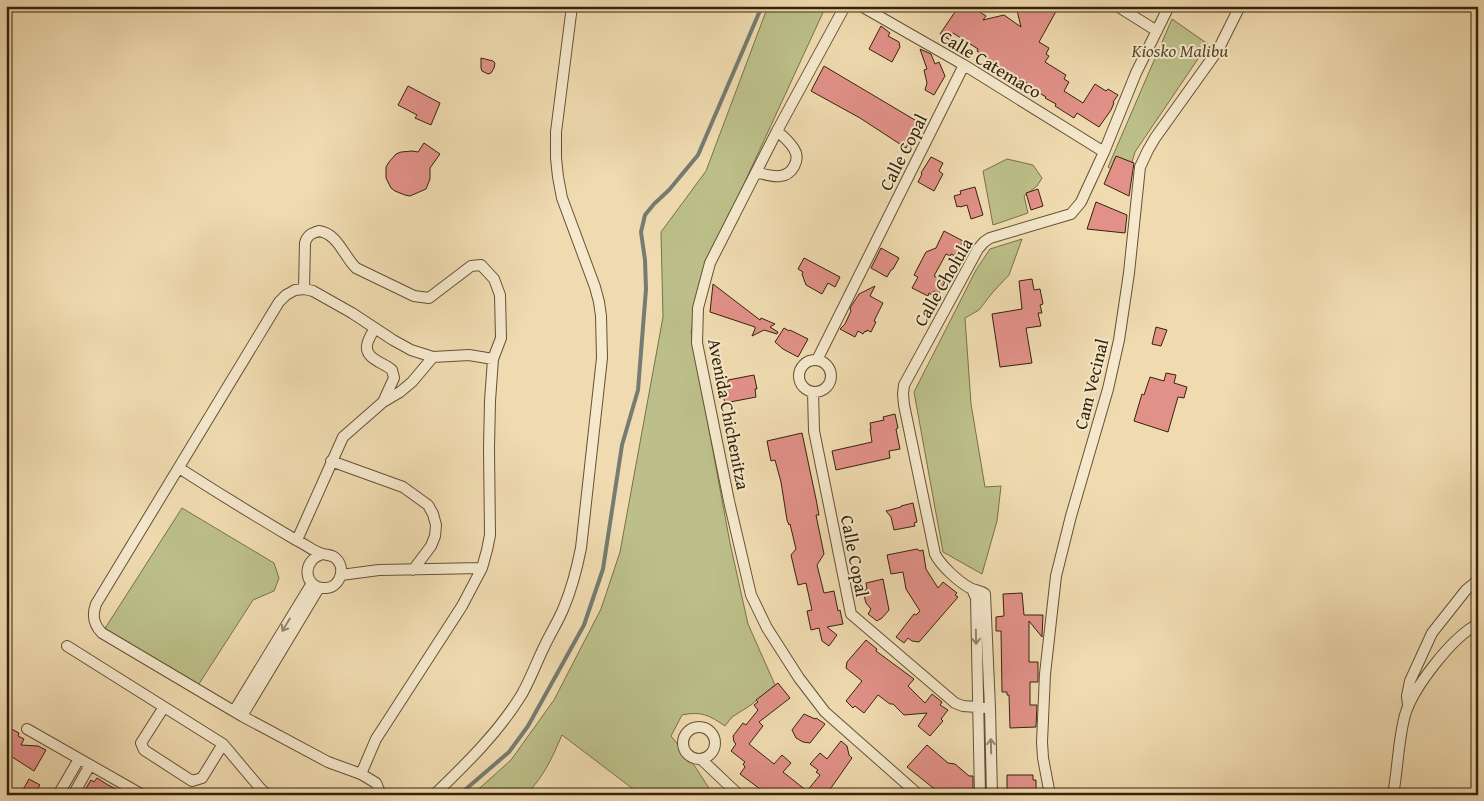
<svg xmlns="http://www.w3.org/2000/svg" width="1484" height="801" font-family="'Gentium Book Plus',serif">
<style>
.green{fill:#bcbf89;stroke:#78714a}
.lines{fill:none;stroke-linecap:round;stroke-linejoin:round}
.stream{stroke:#757c72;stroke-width:4}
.building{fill:#e29189;stroke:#35230a}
.street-casing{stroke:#645134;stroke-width:12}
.street{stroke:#f5e8cc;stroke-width:10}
.oneway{stroke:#95866b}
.labels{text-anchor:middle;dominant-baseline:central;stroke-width:4;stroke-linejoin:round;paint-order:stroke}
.park-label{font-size:18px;font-style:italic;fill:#574a2a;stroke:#f5e8cc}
.street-label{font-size:18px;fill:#35230a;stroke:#f5e8cc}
</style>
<rect width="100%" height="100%" fill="#f0dbb0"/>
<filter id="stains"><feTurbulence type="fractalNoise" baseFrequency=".004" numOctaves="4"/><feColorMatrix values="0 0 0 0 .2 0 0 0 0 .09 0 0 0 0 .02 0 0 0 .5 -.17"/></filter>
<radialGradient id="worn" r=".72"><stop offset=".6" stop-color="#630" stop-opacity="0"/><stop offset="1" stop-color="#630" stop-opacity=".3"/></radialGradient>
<path class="green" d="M768,6H826L707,264L691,332L730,543L748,624L775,685L751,705L732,717L725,726C709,715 701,711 682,715L671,736L692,762L709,788L705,795H641L562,735C553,756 543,779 525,795H472L511,760L554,700L601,609L620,552L663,317L661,232L706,171Z
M1172,19L1208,44L1135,152L1127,179L1108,167Z
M1007,159L1033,165L1042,178L1037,186L1024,196L1028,213L993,225L983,171Z
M1022,239L1009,275L993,292L979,310L965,318L971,404L985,487L1001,486L997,521L982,574L943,552L914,392L976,270L990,249Z
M182,508L274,563L279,578L274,591L253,600L197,687L104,630Z"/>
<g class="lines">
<path class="stream" d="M459,795L509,752L528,726L584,625L603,569L622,445L638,390L646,289L645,260L641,232L645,215L654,204L669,190L698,155L762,6"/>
</g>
<path class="building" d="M959,6H970L986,16L983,20L1004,15L1021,27L1016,6H1059L1039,42L1049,48L1046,54L1049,56L1045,62L1066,75L1064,79L1069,82L1064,91L1083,103L1095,84L1106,91L1108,89L1118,95L1113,102L1114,103L1111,110L1099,127L1077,113L1074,118L1055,106L1056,104L1045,98L1046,97L1026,85L1027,83L1007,71L1006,73L992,65L993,63L977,51L978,49L953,33L950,40L940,34Z
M881,26L890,33L888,36L899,42L900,47L892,62L869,49Z
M920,49L931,54L935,64L939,62L945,76L934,95L925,90L927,83L924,70L927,69Z
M481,58L493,61L495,63L494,68L491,73L488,74L482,71L481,68Z
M824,66L920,123L906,148L860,118L811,91Z
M408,86L440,103L431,125L415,118L417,115L398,105Z
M424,143L440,154L430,168V179L426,189L410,196L405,195L395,191L391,188L386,178V167L389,162L396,154L401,152L412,151L418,152Z
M1116,156L1134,163L1129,196L1104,184Z
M931,157L943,163L939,171L943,174L934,191L918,182L922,174L921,173Z
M975,187L983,215L971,219L967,205L960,207L959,206L957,207L954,196L961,194L960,191Z
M1038,189L1043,206L1031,210L1026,193Z
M1096,202L1127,215L1125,233L1087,229Z
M944,231L963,241L955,256L951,254L950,256L946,254L934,276L945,282L939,293L934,291L932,295L929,293L928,296L912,288L918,277L914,275L926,252L936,248Z
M881,248L899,258L893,269L891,270L887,277L871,268Z
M804,258L840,277L835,287L828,283L822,294L806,285L802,274L803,272L798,269Z
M1032,279L1034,290L1040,289L1043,304L1040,305L1042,313H1038L1041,326L1026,328L1032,363L1000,367L992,314L1022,309L1019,281Z
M713,284L760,320L761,318L775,324L770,327L778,332L777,334L764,330L752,336L755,329V327L710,312Z
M875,286L870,296L883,303L874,321L876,322L871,332L867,330L866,332L865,331L863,334L858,331L855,337L840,329L845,324L851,311L850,308L859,294Z
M1156,327L1167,330L1161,346L1152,344Z
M784,328L789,331L790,330L808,339L798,357L783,349L775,342Z
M1166,373L1176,375L1174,383L1187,387L1184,398L1178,397L1168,432L1134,421L1142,394L1144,395L1150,377L1164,381Z
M754,375L757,389H755L756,397L725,403L721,387L728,385V380Z
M895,414L898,428L896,429L900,449L889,451L890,458L836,470L832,451L872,442L870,429H871L870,423L884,420L883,417Z
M802,433L816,499L819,515H816L824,554L817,565L824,593L834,591L838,611L840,610L843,624L827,627L837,635L829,646L822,641L819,628L811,630L807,611L812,610L806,583L798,585L791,555L796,549L790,524L789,525L787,520L781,482L775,460L771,461L767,441Z
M913,503L917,522L914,523L915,526L894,530L891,517L886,511L901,507V506Z
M917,549L920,551L923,550L926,569L938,588L943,582L957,593L955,595L958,597L919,642L912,641L908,638L904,643L896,637L914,614L916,615L920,611L906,589L903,572L891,574L887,555Z
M883,579L889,610L881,619H880L877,621L868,614L871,609L866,603L863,591L867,589L866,583Z
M1022,593L1024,615H1043L1042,637L1029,621V662H1038V682H1030V705H1037L1036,727L1010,728L1009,695H1007V692H1002L1001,631H996V617L1004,616L1003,594Z
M866,640L877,649L876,651L914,679L908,686L925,703L932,694L942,702L940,705L948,710L941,719L943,721L930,736L918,726L927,713L904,715L893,704H890L878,695L864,713L855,706L853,708L846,701L862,681L846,668L847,662Z
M778,683L790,698L759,722L763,726L749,744L774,764L782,755L791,763L783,772L807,791L820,775L816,772L818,770L810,764L820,753L827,759L841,741L847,746L849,755L852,758L826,795H768L740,774L745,767L743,764L745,762L731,751L736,744L734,742L733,736L743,723L746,725L758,710L754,705L758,702L756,700Z
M804,714L815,719L816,718L825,724L810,743L803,742L796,738L792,730Z
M6,726L19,733L18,736L24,739L21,745L38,746L46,750L34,771L6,753Z
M927,745L948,763L955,764L969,776H973V795H942L907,767Z
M1007,775H1033V780H1036V795H1011V793H1007Z
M97,778L108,785L128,795H82L91,780L94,782Z
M29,779L40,785L34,795H20Z"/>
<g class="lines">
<g class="street-casing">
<path id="street" d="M845,6L777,131L710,263L698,308L697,343L729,501L751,595L767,628L799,678L825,712L919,795
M861,6L964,65L1104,152
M1117,6L1157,31
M756,172C763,174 772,177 780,176C792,175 801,160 794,149C790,142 783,136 777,131
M304,289L305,243C307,235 312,233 319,231C338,234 343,255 356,268L414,296L429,298L471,266L481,265L494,279L500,295L501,338L493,359L490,401L489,448L490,535L487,550L482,568L462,606L376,739L361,774
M799 376a16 16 0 1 1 32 0a16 16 0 1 1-32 0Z
M817,360L964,65
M813,392L814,431L851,614L955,703L963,706L990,708
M383,402L400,392L412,382L433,357
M331,461L403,487L428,505L433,514L436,525L435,536L431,546L413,570
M179,468C218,493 257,517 296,540C305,544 314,552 323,554C327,555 331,555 334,557C347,566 341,587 326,588C304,590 300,560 323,554
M297,540L343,437L383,402L394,378L392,370C385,363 365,359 367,346C367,341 372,333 375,328
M341,575L379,570L482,568
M972,589L976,598L980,795
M67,646L223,744L260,788L267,795
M1408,705L1407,696L1410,681L1432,633L1466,590L1478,580
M164,707L141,743L144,750L192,781L202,778L223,744
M234,711L312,583
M242,716L319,588
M683 743a16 16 0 1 1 32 0a16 16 0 1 1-32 0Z
M27,729L141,794
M701,759L739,795
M58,795L79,759
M73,795L90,765
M381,795L376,783L361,774L328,762L242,716L102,633C93,624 92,615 96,604L279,302L286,295L295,290L304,289L313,291L352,313L393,340L411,350L433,357L469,355L493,359
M434,795C466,764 499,732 522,694C531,678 537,661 545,645C551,632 559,620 564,607C572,588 577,568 581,548L602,358L601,316L599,302L595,287L562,198L558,177L556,158V132L572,6
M992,795L990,708L985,594C980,590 976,591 970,588C959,582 941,566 935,554L904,405L903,394L904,385L978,249L984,242L990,238L1071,214L1081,202L1104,152L1136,73L1169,6
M1050,795L1043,758L1042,742L1045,674L1056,576L1071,516L1108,389L1119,340L1129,273L1140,167L1148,150L1155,138L1218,50L1240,6
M1393,795C1398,768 1398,741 1405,715C1413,688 1452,637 1478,624"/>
</g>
<use href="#street" class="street"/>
</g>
<defs><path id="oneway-shaft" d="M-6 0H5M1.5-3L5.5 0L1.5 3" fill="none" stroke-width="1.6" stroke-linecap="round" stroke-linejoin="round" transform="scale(1.25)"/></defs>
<g class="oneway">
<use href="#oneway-shaft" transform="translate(286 625) rotate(121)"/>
<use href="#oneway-shaft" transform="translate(976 637) rotate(89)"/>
<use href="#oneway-shaft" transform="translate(991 746) rotate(-91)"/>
</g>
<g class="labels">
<g class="park-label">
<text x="1180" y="50">Kiosko Malibu</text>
</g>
<g class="street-label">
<text transform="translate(991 64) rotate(31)">Calle Catemaco</text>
<text transform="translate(903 152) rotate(-63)">Calle Copal</text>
<text transform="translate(943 282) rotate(-60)">Calle Cholula</text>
<text transform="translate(1091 384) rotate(-76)">Cam Vecinal</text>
<text transform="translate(729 414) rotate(79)">Avenida Chichenitza</text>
<text transform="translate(855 556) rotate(79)">Calle Copal</text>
</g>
</g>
<rect width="1484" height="801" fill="none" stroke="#f0dbb0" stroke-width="25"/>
<rect x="8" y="8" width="1469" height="786" fill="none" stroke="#35230a" stroke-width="2.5"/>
<rect x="12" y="12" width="1459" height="776" fill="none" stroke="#35230a"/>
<rect width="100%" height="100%" filter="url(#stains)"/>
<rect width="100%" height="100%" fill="url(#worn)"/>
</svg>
